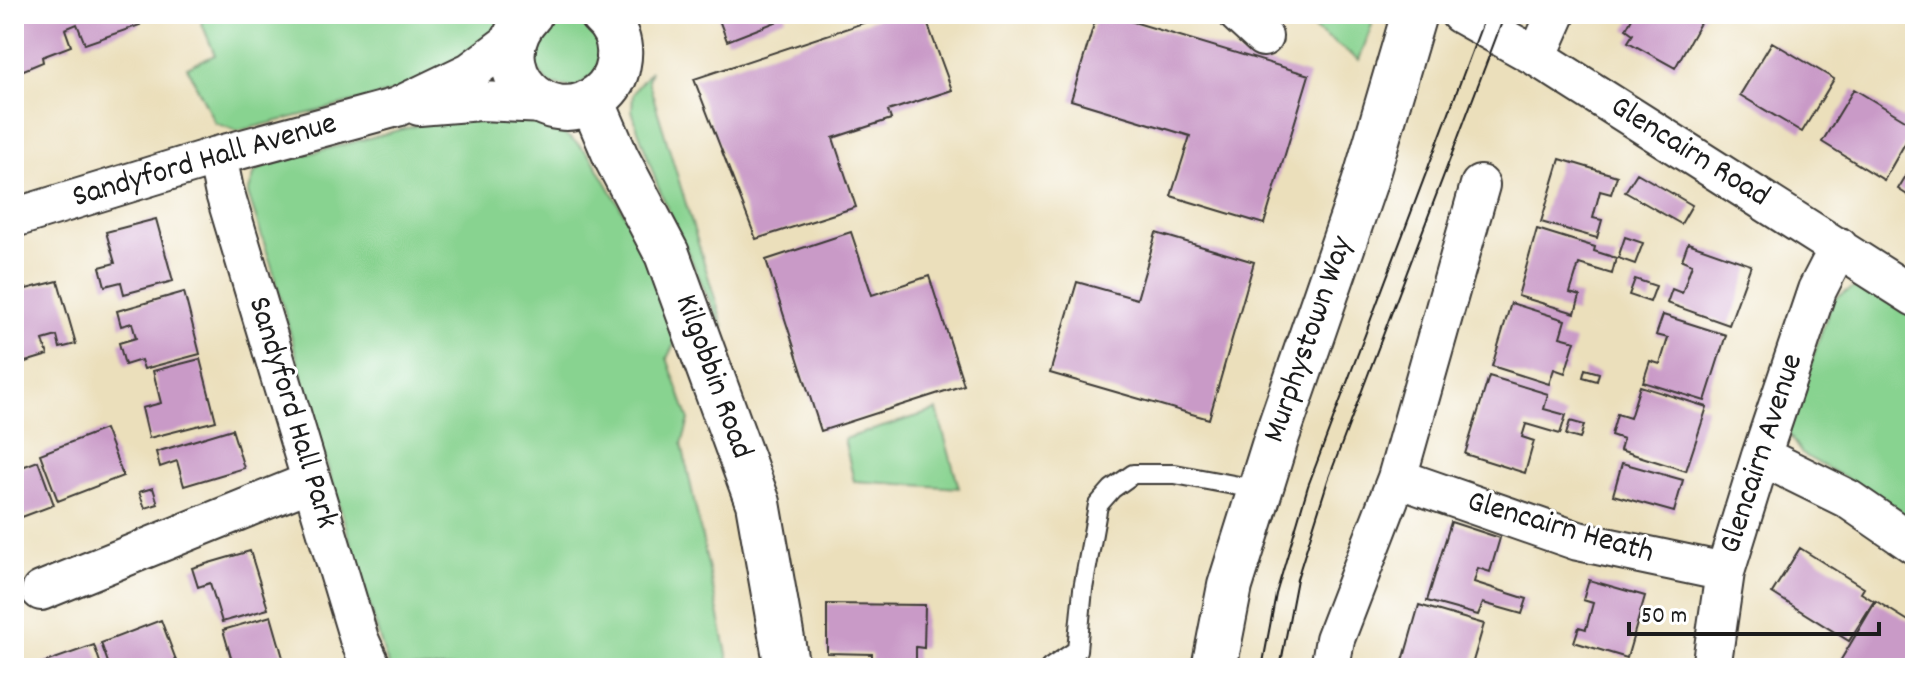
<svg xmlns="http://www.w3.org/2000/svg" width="1929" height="682" font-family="Dekko,sans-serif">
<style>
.green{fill:#88d390;stroke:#527856;stroke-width:2}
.building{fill:#c99ac7}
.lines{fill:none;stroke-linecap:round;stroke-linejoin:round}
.service-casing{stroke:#3b3934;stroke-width:22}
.minor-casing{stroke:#3b3934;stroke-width:42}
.tertiary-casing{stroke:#3b3934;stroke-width:48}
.service{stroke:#fff;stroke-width:18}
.minor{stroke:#fff;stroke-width:38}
.tertiary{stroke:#fff;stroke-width:44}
.tram{stroke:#1c1c1c;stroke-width:2}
.labels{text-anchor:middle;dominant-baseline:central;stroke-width:6;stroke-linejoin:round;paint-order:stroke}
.street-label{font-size:32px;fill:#1c1c1c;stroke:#fff}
</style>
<rect width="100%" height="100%" fill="#fff"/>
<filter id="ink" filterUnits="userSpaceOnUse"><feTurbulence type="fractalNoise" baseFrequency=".0125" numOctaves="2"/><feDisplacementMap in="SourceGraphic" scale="16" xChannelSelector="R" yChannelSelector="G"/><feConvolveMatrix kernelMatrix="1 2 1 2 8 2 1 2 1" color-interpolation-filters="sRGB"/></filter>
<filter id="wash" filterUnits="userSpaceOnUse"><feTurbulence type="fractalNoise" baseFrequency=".006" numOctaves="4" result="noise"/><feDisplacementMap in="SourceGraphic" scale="32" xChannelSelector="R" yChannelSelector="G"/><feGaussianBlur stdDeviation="1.8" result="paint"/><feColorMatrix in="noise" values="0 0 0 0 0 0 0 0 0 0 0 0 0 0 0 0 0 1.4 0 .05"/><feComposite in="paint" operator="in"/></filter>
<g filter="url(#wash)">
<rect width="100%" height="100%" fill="#ebdfbb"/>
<path class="green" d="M198,14H502L488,45L398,91L238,131L215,123L187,67L215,55Z
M1293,14H1370L1372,25L1359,60Z
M567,19L582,22L601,43L597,72L575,88L549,84L533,63C536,36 538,23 567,19Z
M651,71L648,80L724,328H722L658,187L636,124L632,110L633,94L637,87Z
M501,110C537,123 567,128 592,158L653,263L679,335L667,358L689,420L682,444L730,668H390L385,656L321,445L272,267L248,194L255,172L269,164L469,112Z
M1858,285L1872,288L1915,318V525L1870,492L1802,454L1787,432L1833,299Z
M937,410L959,488L854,481L844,439Z"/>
<g id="blocks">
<path class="building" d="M14,14H136L140,25L85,44L77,24L65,29L71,46L42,57L43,62L14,74Z
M726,14H785L786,18L727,41L718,17Z
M890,14H924L952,90L888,111L891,119L833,138L856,207L756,239L694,79Z
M1097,14H1107L1309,75L1264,224L1171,196L1190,136L1071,100Z
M1634,14H1705L1675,68L1628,42L1633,34L1626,29Z
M1772,42L1834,79L1802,132L1740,95Z
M1854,89L1915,126L1884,180L1822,142Z
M1560,159L1617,176L1611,194L1600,191L1593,218L1602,220L1597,238L1541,222Z
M1915,161V200L1898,189Z
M1637,173L1692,205L1681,224L1625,192Z
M156,219L173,281L124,294L121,282L105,286L100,267L115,263L106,232Z
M1537,229L1595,247L1594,251L1616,258L1612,274L1579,264L1570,293L1580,296L1575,313L1518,296Z
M851,232L872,295L929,276L964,385L821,431L766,260Z
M1156,233L1254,262L1209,419L1050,373L1077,282L1137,299Z
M1625,237L1643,243L1635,264L1618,258Z
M1688,243L1751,265L1729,325L1667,303L1672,289L1682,293L1692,264L1682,260Z
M1635,279L1656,286L1650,302L1629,295Z
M58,281L76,344L60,348L57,336L43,340L48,355L22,363L17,349L14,350V292Z
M184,292L200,354L144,369L141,360L125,365L119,343L136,338L132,323L121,326L117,311Z
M1511,303L1565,320L1560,337L1575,341L1565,373L1554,369L1549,384L1492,366Z
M1663,315L1726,335L1705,401L1643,382L1650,361L1660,364L1668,338L1656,335Z
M200,359L216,421L149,438L142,408L161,403L153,371Z
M1585,369L1599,373L1597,381L1583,377Z
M1489,376L1548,394L1544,409L1566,415L1560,434L1526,424L1522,437L1534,441L1525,473L1465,454Z
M1640,386L1707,407L1686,471L1620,450L1623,439L1611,435L1617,414L1630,418Z
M1570,421L1584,425L1580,439L1566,435Z
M105,429L123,476L58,501L40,454Z
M232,429L244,468L184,486L177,461L160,467L156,452Z
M38,461L54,505L14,520V470Z
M1622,463L1683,480L1674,512L1613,495Z
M153,488L158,504L145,508L139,492Z
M1451,522L1500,538L1490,572L1478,568L1474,582L1527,599L1522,614L1483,603L1478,615L1427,601Z
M1800,548L1864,588L1861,593L1874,601L1849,641L1772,593Z
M250,551L268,609L222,622L210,583L198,587L192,568Z
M1589,580L1645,596L1627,658L1574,642L1579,627L1586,629L1593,603L1583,600Z
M1876,601L1915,625V668H1836Z
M827,604L925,605L924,648L916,647V668H872V654L827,653Z
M1419,605L1484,624L1471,668L1455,664L1454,668H1401Z
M271,616L286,668H221L220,664L232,661L223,630Z
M161,620L179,668H110L101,643Z
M94,645L102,668H38L37,665Z"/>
</g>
</g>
<g filter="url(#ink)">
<use href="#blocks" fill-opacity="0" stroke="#3b3934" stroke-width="2"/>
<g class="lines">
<g class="service-casing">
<path id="service" d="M1050,668L1077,650L1083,589L1098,505L1112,489L1133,474H1175L1260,490"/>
</g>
<g class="minor-casing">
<path id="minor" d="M1238,14L1263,37
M1460,14L1537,57L1915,297
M1537,57L1556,14
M419,106L480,101L546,104
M217,156L224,190L359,639L372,668
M14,218L217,156L397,107L470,72L514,39
M1761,456L1848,499L1915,545
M1397,478L1578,541L1725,572
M41,591L310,482
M1330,668L1335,639L1397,478L1480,185
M1711,668L1725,572L1761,456L1817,290L1839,247"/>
</g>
<g class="tertiary-casing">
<path id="tertiary" d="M530,14C480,67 548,137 600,95C610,87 616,77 618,64C622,45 616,27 601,14
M592,101L616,157L667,254L758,503L787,668
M1214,668L1230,586L1277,436L1364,184L1414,14"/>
</g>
<use href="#service" class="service"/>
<use href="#minor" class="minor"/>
<use href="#tertiary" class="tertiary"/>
<path class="tram" d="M1262,668L1276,594L1308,486L1486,14
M1280,668L1297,579L1328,480L1505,14"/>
</g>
</g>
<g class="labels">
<g class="street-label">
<text transform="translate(1689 153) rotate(32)">Glencairn Road</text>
<text transform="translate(205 162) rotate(-16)">Sandyford Hall Avenue</text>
<text transform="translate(1310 340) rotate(-71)">Murphystown Way</text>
<text transform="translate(712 377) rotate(70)">Kilgobbin Road</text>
<text transform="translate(291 413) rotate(73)">Sandyford Hall Park</text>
<text transform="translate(1763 454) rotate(-72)">Glencairn Avenue</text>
<text transform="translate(1560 529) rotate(16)">Glencairn Heath</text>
</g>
</g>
<rect width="1929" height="682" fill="none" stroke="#fff" stroke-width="48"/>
<path d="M1629 622v12h250v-12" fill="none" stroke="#1c1c1c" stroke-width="4"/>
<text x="1641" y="622" font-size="24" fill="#1c1c1c" stroke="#ffffff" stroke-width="6" paint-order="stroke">50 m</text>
</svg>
